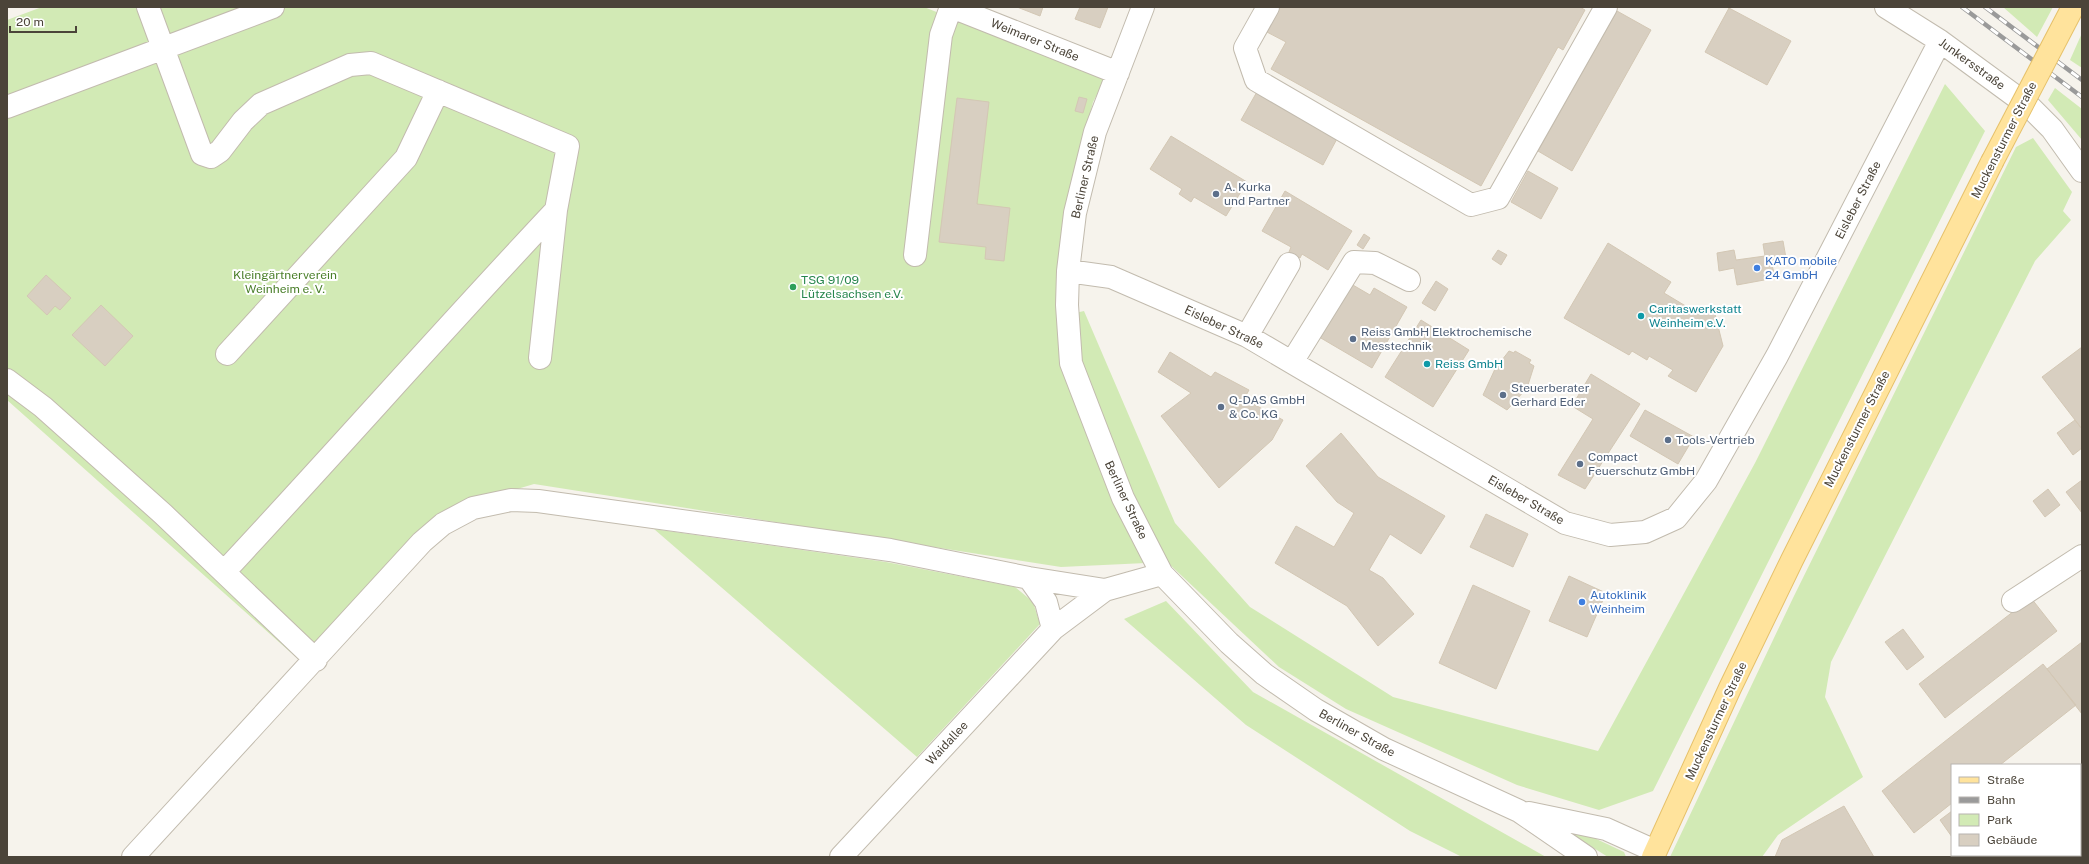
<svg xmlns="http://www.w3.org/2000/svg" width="2089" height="864" font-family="'Public Sans',sans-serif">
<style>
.green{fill:#d2eab5}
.building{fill:#d8cfc1;stroke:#d3c7b4}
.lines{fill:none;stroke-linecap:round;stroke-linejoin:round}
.minor-casing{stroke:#c2bbae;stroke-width:24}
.major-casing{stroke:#e6c16a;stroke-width:24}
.minor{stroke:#fff;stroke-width:22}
.major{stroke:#ffe39c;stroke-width:22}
.rail-casing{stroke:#9a9a9a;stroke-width:4.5}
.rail{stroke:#fff;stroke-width:3;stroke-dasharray:9;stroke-linecap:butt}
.major-bridge-casing{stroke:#e6c16a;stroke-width:24;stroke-linecap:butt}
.major-bridge{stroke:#ffe39c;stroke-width:22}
.service-dot{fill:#5c6f8a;stroke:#fff;stroke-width:1.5}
.shop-dot{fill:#3f7fe0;stroke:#fff;stroke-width:1.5}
.leisure-dot{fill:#2e9e5b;stroke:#fff;stroke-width:1.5}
.culture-dot{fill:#0f9aa8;stroke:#fff;stroke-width:1.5}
.labels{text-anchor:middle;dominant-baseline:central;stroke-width:4;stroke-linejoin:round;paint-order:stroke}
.street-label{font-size:12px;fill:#4b4439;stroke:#fff}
.service-label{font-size:12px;fill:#4e5e75;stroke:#fff;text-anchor:start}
.shop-label{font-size:12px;fill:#366cbe;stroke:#fff;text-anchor:start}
.park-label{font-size:12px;fill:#4a7f2a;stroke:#fff}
.leisure-label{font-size:12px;fill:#27864d;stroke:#fff;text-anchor:start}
.culture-label{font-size:12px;fill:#0d838f;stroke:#fff;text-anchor:start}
</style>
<rect width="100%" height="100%" fill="#f6f3ec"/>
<path class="green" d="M42,7H924L1105,79L1093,102L1064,221L1062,316L1084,311L1175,523L1250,607L1393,697L1598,751L1755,463L1945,84L1985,131L1653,791L1599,810L1517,785L1346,709L1279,667L1167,562L1061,567L534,484L450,509L298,659L7,400V20Z
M2003,7H2053L2037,37Z
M2082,33V68L2070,60Z
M2055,88L2082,109V140L2048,100Z
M2033,138L2072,192L2063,211L2071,220L2035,261L1831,662L1825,697L1863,777L1778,835L1762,857H1670L1793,598L2016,147Z
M654,529L886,562L1015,587L1033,602L1040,624L917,757Z
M1166,601L1253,692L1546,857H1462L1410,831L1246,725L1124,619Z
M1571,827L1624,852L1626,857H1608L1568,832Z"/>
<path class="building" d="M1017,7H1043L1040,16Z
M1080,7H1108L1100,28L1075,19Z
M1278,7H1580L1585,10L1563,50L1558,47L1481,186L1271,69L1286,42L1265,31Z
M1729,8L1791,41L1767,85L1705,52Z
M1617,11L1651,30L1572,171L1538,151Z
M1258,90L1339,135L1323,165L1241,120Z
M1079,97L1087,99L1083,113L1075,111Z
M957,98L989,102L977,204L1010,208L1004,261L985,259L986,247L939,242Z
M1171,136L1247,182L1226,216L1194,197L1191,202L1179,194L1182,189L1150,169Z
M1528,171L1558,188L1541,219L1511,202Z
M1285,191L1352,231L1328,270L1302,254L1300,258L1289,252L1291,247L1262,231Z
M1364,234L1370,238L1363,249L1357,245Z
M1783,241L1786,258L1771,260L1775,278L1737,285L1734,268L1719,271L1717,253L1734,250L1736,260L1765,256L1763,244Z
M1608,243L1671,282L1664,293L1699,314L1714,310L1723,346L1696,392L1668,376L1673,370L1649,356L1647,360L1632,351L1629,355L1564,318Z
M1498,250L1507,255L1501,265L1492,259Z
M46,275L71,298L60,310L55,306L47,315L27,296Z
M1346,281L1370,295L1374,288L1407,307L1372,368L1314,334Z
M1436,281L1448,289L1435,311L1422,303Z
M101,305L133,336L105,366L72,335Z
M1421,320L1469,350L1433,407L1385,377Z
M2082,347V429L2042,377Z
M1509,351L1514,353L1515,351L1531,360L1529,363L1534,366L1527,388L1507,410L1483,395L1495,369Z
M1170,352L1211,377L1215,372L1249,390L1244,399L1283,420L1272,440L1219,488L1161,416L1191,393L1158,372Z
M1591,374L1640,404L1585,489L1558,475L1593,419L1572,406Z
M1645,410L1694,437L1678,464L1630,436Z
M2075,420L2082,429V448L2073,455L2057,433Z
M1341,433L1378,477L1445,516L1421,554L1390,534L1369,570L1383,578L1414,614L1378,646L1347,606L1275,563L1296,526L1334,547L1354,513L1337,502L1306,466Z
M2082,480V513L2066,492Z
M2048,489L2060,505L2045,517L2033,501Z
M1486,514L1528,534L1513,567L1470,547Z
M1569,576L1606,593L1587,637L1549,621Z
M1473,585L1530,611L1496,689L1439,663Z
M2031,598L2057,631L1945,718L1919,684Z
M1903,629L1924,657L1907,670L1885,642Z
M2082,642V714L2047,669Z
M2043,664L2076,705L2000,765H1952V803L1914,833L1882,791Z
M1844,806L1874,857H1775L1782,840Z
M1952,811V837L1940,820Z
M2082,815V857H2015L2018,855H2080V816Z"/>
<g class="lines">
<g class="minor-casing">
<path id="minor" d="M148,7L202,154L211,157L220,151L243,121L261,104L350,65L371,63L568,146L556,210L540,358
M952,7L1118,73
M1143,7L1095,132L1075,213L1068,271L1067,305L1071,363L1123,498L1162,574L1229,643L1264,674L1316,710L1384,749L1519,811L1586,857
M1268,7L1245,48L1256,80L1471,205L1498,198L1606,7
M1886,7L1940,41L2030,107L2052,129L2082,171
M7,107L273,7
M915,255L941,35L951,7
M1068,271L1111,277L1247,336L1565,523L1610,535L1645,532L1676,518L1706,481L1777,356L1940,41
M1247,336L1289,264
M227,354L406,158L438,91
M1292,362L1354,262L1375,263L1409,280
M7,380L43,407L163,514L316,660
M224,572C336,452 444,329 556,210
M1029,578L1046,602L1053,629
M2013,601L2082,556
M2080,796L2082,794
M1529,813L1606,829L1655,851
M133,857L422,542L443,524L473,508L511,500L538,501L890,550L1029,578L1105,590
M841,857L1053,629L1105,590L1162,574
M2000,857L2003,855"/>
</g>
<g class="major-casing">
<path id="major" d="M1653,857L1730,688L1792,560L1992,162"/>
</g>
<use href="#minor" class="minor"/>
<use href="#major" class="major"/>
<g class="rail-casing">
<path id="rail" d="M1962,7L2082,97
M1985,7L2082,80"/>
</g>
<use href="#rail" class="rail"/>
<g class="major-bridge-casing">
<path id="major-bridge" d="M1992,162L2073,7"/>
</g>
<use href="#major-bridge" class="major-bridge"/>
</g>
<g class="service-dot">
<circle cx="1216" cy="194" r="4"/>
<circle cx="1353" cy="339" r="4"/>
<circle cx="1503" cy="395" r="4"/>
<circle cx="1221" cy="407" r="4"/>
<circle cx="1668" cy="440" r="4"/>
<circle cx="1580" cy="464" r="4"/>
</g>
<g class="shop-dot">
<circle cx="1757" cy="268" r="4"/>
<circle cx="1582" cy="602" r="4"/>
</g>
<circle class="leisure-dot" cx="793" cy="287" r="4"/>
<g class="culture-dot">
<circle cx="1641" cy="316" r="4"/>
<circle cx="1427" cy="364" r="4"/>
</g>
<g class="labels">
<g class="street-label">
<text transform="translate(1035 40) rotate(22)">Weimarer Straße</text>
<text transform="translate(1972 64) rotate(36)">Junkersstraße</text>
<text transform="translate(2004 140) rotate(-63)">Muckensturmer Straße</text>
<text transform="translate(1085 177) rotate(-77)">Berliner Straße</text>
<text transform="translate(1858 200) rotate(-63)">Eisleber Straße</text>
<text transform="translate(1224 327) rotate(25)">Eisleber Straße</text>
<text transform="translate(1857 429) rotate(-63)">Muckensturmer Straße</text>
<text transform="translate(1126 500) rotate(65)">Berliner Straße</text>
<text transform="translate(1526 500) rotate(30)">Eisleber Straße</text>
<text transform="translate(1716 721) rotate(-65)">Muckensturmer Straße</text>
<text transform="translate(1357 733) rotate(29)">Berliner Straße</text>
<text transform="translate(947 743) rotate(-47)">Waidallee</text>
</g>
<g class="service-label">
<text x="1224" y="187">A. Kurka<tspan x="1224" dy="14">und Partner</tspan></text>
<text x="1361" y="332">Reiss GmbH Elektrochemische<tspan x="1361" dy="14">Messtechnik</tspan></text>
<text x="1511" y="388">Steuerberater<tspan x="1511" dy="14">Gerhard Eder</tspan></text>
<text x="1229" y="400">Q-DAS GmbH<tspan x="1229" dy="14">&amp; Co. KG</tspan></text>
<text x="1676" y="440">Tools-Vertrieb</text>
<text x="1588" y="457">Compact<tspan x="1588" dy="14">Feuerschutz GmbH</tspan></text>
</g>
<g class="shop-label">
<text x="1765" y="261">KATO mobile<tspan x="1765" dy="14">24 GmbH</tspan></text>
<text x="1590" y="595">Autoklinik<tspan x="1590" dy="14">Weinheim</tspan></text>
</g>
<g class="park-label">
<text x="285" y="275">Kleingärtnerverein<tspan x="285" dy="14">Weinheim e. V.</tspan></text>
</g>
<g class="leisure-label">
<text x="801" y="280">TSG 91/09<tspan x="801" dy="14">Lützelsachsen e.V.</tspan></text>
</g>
<g class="culture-label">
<text x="1649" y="309">Caritaswerkstatt<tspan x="1649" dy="14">Weinheim e.V.</tspan></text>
<text x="1435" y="364">Reiss GmbH</text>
</g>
</g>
<rect width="2089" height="864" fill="none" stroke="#4b4439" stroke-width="16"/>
<rect x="1951" y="764" width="130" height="92" fill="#ffffff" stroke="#b7b4b0"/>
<rect x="1959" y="777" width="20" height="6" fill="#ffe39c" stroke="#b7b4b0"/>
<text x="1987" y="784" font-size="12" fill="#4b4439">Straße</text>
<rect x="1959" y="797" width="20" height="6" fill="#9a9a9a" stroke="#b7b4b0"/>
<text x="1987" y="804" font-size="12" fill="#4b4439">Bahn</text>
<rect x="1959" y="814" width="20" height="12" fill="#d2eab5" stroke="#b7b4b0"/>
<text x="1987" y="824" font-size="12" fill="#4b4439">Park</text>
<rect x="1959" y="834" width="20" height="12" fill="#d8cfc1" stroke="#b7b4b0"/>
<text x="1987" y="844" font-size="12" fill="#4b4439">Gebäude</text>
<path d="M10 26v6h66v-6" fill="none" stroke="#4b4439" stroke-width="2"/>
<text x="16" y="26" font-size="12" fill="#4b4439" stroke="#ffffff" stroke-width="3" paint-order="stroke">20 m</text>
</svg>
